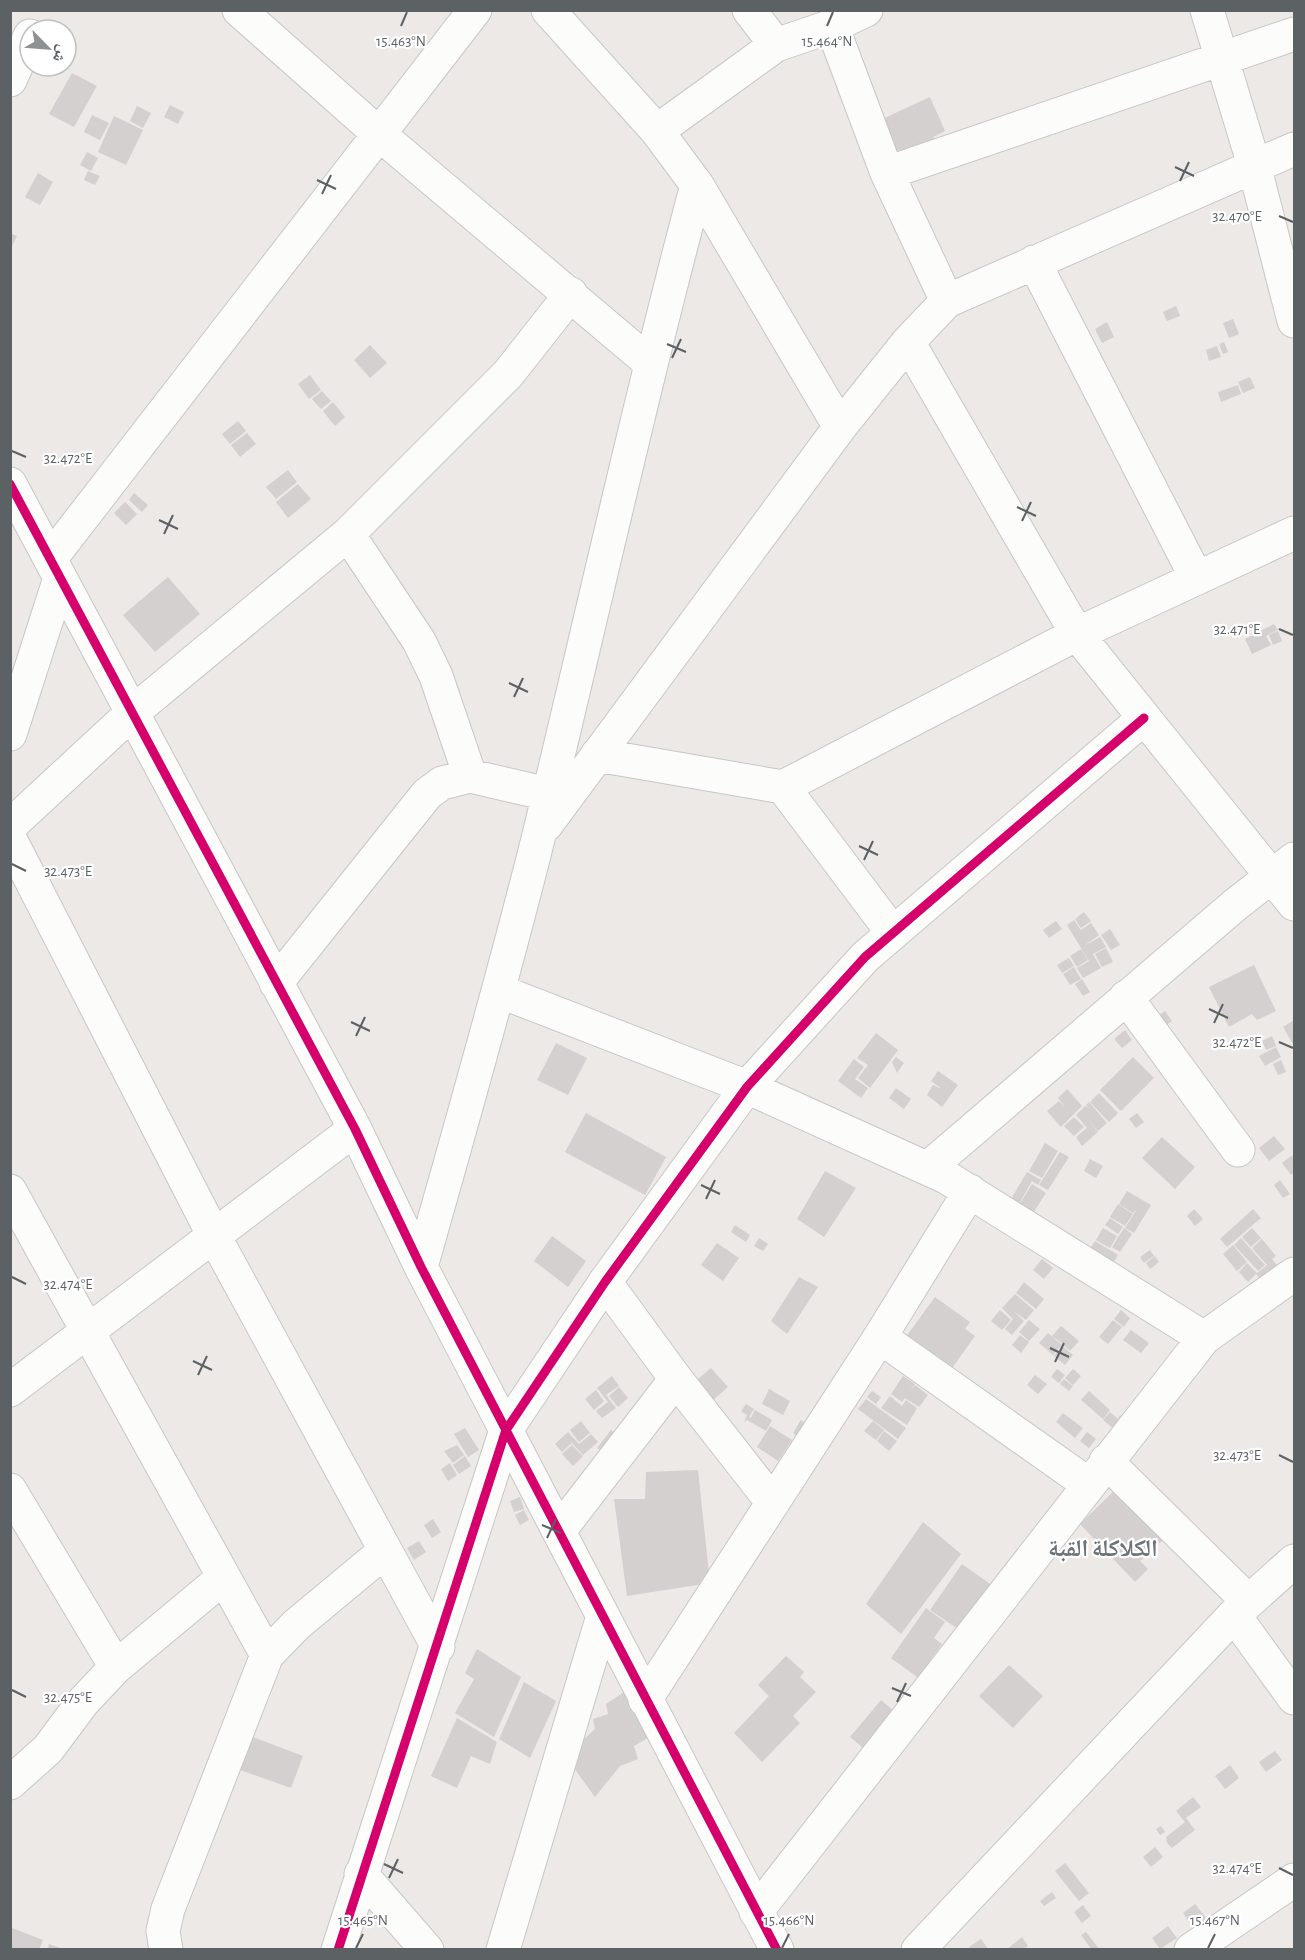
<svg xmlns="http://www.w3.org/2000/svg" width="1305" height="1960" font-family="'Alegreya Sans','Noto Naskh Arabic',sans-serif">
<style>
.building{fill:#d3d0cf}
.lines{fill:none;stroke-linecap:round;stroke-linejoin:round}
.minor-casing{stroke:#c8c7c6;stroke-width:35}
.minor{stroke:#fcfcfb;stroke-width:33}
.cycleway-casing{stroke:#fff;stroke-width:13}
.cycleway{stroke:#d6006c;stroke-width:9}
.ticks{fill:none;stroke:#5c6164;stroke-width:2}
.labels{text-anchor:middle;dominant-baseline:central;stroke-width:4.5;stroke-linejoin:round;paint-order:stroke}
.neighbourhood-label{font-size:24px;font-weight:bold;fill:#6d7376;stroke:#fff}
.ticks-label{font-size:15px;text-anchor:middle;fill:#5c6164;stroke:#fff;stroke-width:4.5;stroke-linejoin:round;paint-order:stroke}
</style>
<rect width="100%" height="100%" fill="#ece9e6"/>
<path class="building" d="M72,73L97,86L74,127L49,114Z
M930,97L945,131L933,137L938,147L907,161L902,149L892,153L878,121Z
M170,105L184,112L178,124L164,117Z
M137,106L151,113L143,128L130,121Z
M92,115L109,123L100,140L84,132Z
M114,116L143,130L126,165L98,152Z
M87,152L98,158L91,171L80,165Z
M88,171L100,176L95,185L84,180Z
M38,173L53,182L40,205L25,197Z
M10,233L17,236L10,250Z
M1176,306L1180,316L1167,321L1163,312Z
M1233,319L1239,334L1229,338L1223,323Z
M1107,322L1114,337L1102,343L1095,329Z
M1224,342L1228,352L1223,354L1219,344Z
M370,345L387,363L370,378L354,360Z
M1217,346L1221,357L1209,361L1206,350Z
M310,375L321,390L309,399L298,384Z
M1250,377L1255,388L1243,393L1238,382Z
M1238,385L1241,394L1221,402L1218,392Z
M322,391L331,401L321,409L312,399Z
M333,402L345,417L335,426L323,411Z
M238,421L246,431L230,444L222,434Z
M247,433L256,444L240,457L231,445Z
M288,470L297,482L276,499L266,487Z
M298,484L311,499L288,518L276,502Z
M134,493L148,505L142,512L129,500Z
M125,502L137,514L126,525L114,513Z
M168,577L200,614L155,652L123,615Z
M1274,624L1278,630L1266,636L1271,645L1252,654L1245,639Z
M1278,631L1282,641L1273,645L1269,635Z
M1084,912L1091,921L1081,928L1075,919Z
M1074,920L1081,930L1091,923L1099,935L1084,946L1100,937L1106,947L1093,954L1101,968L1083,978L1077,968L1089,961L1067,925Z
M1056,921L1062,929L1049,938L1043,930Z
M1110,929L1120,945L1111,950L1101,935Z
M1106,948L1113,962L1102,967L1095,954Z
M1081,949L1088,960L1077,967L1070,956Z
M1069,958L1074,966L1062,973L1057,965Z
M1254,965L1276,1011L1257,1020L1252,1014L1229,1027L1209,987Z
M1074,967L1081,979L1070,985L1063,974Z
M1082,979L1090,992L1083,996L1075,984Z
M1165,1011L1172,1021L1159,1030L1152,1020Z
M1294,1020V1046L1283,1027Z
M1125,1030L1132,1040L1122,1048L1114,1039Z
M876,1033L898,1050L870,1088L858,1078L868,1065L857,1058Z
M1272,1036L1276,1046L1266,1050L1262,1041Z
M556,1043L587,1058L568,1095L537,1080Z
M1276,1047L1281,1057L1265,1066L1259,1056Z
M896,1057L904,1063L897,1073L892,1062Z
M1133,1057L1154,1078L1121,1111L1100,1090Z
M854,1059L864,1067L855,1079L868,1088L861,1098L838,1081Z
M1281,1060L1286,1072L1278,1075L1273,1064Z
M938,1071L958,1085L942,1107L927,1095L933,1085L942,1089L931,1081Z
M896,1088L911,1099L904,1109L889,1098Z
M1067,1089L1082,1106L1061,1127L1047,1111L1059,1101L1065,1107L1058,1098Z
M1099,1093L1118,1113L1109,1122L1090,1102Z
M1089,1102L1107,1123L1098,1131L1087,1119L1098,1132L1082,1146L1076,1137L1087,1128L1076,1115L1085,1106L1089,1108L1086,1105Z
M586,1113L666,1157L645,1195L565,1152Z
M1137,1113L1144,1122L1136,1128L1129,1119Z
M1074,1117L1084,1127L1074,1136L1064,1126Z
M1274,1136L1285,1149L1269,1161L1259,1148Z
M1162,1137L1195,1167L1175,1189L1142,1158Z
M1045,1143L1058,1151L1042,1178L1029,1171Z
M1060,1152L1069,1157L1048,1190L1039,1185Z
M1294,1154V1173L1291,1175L1282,1163Z
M1090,1159L1103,1166L1096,1178L1084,1171Z
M825,1171L856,1188L824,1237L797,1219Z
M1027,1172L1041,1180L1038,1185L1032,1181L1019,1204L1011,1199Z
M1280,1180L1290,1194L1283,1198L1274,1185Z
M1032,1184L1046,1193L1033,1213L1019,1205Z
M1127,1191L1151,1205L1134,1233L1125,1228L1137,1209L1133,1213L1119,1204Z
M1118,1204L1133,1214L1125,1226L1110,1217Z
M1194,1209L1203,1219L1195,1226L1187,1216Z
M1253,1209L1261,1218L1227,1247L1220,1239Z
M1110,1218L1123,1227L1118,1234L1105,1225Z
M735,1225L750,1235L746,1242L731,1232Z
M1103,1228L1117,1236L1110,1248L1096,1240Z
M1124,1228L1132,1234L1120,1252L1112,1247Z
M1252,1228L1261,1238L1251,1247L1242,1237Z
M552,1236L586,1261L568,1287L534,1261Z
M759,1238L768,1244L763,1251L754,1246Z
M1241,1238L1265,1265L1258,1271L1249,1261L1252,1259L1249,1261L1234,1245Z
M1262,1239L1276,1256L1272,1259L1283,1272L1266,1285L1256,1274L1267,1265L1252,1248Z
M1095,1241L1118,1255L1109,1270L1086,1255Z
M717,1243L739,1258L723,1281L701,1265Z
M1233,1245L1247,1262L1237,1271L1223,1254Z
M1150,1250L1154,1256L1144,1263L1140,1257Z
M1155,1256L1159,1262L1150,1269L1146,1263Z
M1042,1259L1053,1268L1044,1279L1033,1270Z
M1247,1263L1257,1273L1248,1282L1239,1272Z
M799,1277L818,1287L787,1334L771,1321Z
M1024,1282L1044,1299L1036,1309L1016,1293Z
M1015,1294L1034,1310L1026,1320L1013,1311L1024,1321L1012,1335L1005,1329L1013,1319L1002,1308Z
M935,1297L970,1322L965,1329L975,1336L945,1378L900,1345Z
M1000,1310L1011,1320L1002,1330L991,1321Z
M1121,1310L1130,1318L1124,1327L1114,1319Z
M1029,1320L1040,1329L1029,1341L1019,1332Z
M1113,1320L1122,1327L1108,1344L1099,1337Z
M1061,1326L1079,1341L1070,1351L1063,1345L1065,1343L1063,1344L1052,1336Z
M1131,1330L1149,1343L1141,1353L1123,1340Z
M1048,1333L1062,1345L1053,1355L1039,1343Z
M1020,1335L1029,1342L1021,1353L1012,1345Z
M1062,1346L1073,1355L1065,1365L1054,1356Z
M711,1368L728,1387L710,1403L693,1383Z
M1057,1369L1065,1375L1059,1383L1051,1377Z
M1073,1369L1081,1376L1073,1385L1065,1378Z
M1035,1375L1047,1384L1038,1394L1027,1385Z
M612,1376L619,1386L606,1395L616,1408L602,1418L596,1411L608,1402L597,1388Z
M903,1376L915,1384L909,1392L915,1385L928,1395L919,1407L905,1398L902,1402L891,1394Z
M1064,1379L1073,1386L1069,1391L1060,1384Z
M619,1387L628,1398L618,1407L609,1396Z
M769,1389L790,1401L783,1415L762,1404Z
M596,1390L604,1401L594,1410L585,1399Z
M872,1391L881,1397L876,1404L867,1397Z
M1089,1391L1110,1410L1103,1419L1081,1400Z
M890,1396L902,1406L906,1400L917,1408L907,1425L881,1408Z
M866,1399L906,1428L898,1439L858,1409Z
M746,1404L754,1409L749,1417L751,1418L755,1410L772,1420L766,1431L747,1420L744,1422L747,1415L741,1411Z
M1110,1412L1118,1419L1120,1415L1128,1421L1118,1432L1103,1420Z
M1063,1413L1083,1428L1075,1438L1056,1422Z
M801,1420L814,1429L806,1442L793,1433Z
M581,1421L590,1433L579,1442L570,1430Z
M873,1421L884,1430L876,1440L864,1431Z
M770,1426L792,1440L778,1461L757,1447Z
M465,1428L479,1450L468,1457L454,1434Z
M611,1430L619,1436L606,1454L597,1448Z
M884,1431L897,1441L889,1451L877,1441Z
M568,1432L579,1444L591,1434L598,1442L583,1455L572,1443L562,1452L555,1444Z
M1087,1432L1096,1439L1089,1448L1080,1441Z
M457,1445L464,1455L453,1463L444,1451Z
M572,1445L583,1456L573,1466L562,1454Z
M465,1456L471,1466L459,1474L453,1465Z
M450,1463L457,1475L448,1481L441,1469Z
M698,1470L710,1583L627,1596L614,1499H645L646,1472Z
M1115,1490L1163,1540L1140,1561L1148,1569L1135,1582L1080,1524Z
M520,1497L524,1509L514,1512L510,1501Z
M524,1510L529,1520L520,1525L515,1515Z
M433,1519L441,1532L432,1538L424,1525Z
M923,1522L961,1554L901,1634L866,1604Z
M419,1541L426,1552L414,1560L407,1548Z
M962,1564L993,1586L961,1631L930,1610Z
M926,1608L945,1622L934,1638L942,1644L931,1659L937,1664L924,1682L891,1658Z
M477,1649L521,1677L494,1737L455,1713L474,1679L465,1673Z
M786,1656L804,1672L800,1677L816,1692L793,1716L800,1723L762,1762L734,1733L769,1696L758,1685Z
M1009,1665L1043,1696L1013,1728L979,1696Z
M524,1682L556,1701L530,1758L499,1739Z
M624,1692L648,1738L634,1746L638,1759L620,1766L595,1797L571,1764L583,1740L595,1729L593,1719L608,1714L606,1704Z
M881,1700L899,1715L868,1752L850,1737Z
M457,1718L497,1742L490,1764L471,1756L457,1788L431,1776Z
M253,1737L303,1756L291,1788L240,1770Z
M1275,1751L1282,1760L1266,1772L1259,1762Z
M1230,1765L1239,1778L1225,1789L1215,1776Z
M1193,1797L1201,1807L1186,1818L1195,1830L1172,1848L1167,1843L1166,1837L1185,1822L1176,1811Z
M1161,1826L1165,1832L1160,1835L1156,1829Z
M1155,1847L1163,1857L1151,1867L1143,1857Z
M1065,1863L1089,1893L1079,1901L1055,1871Z
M1052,1892L1056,1898L1044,1906L1040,1901Z
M1195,1904L1211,1924L1197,1933L1183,1913Z
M1083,1905L1091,1916L1082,1923L1074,1912Z
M1168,1926L1177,1938L1160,1949L1152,1938Z
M10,1927L43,1940L39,1950H10Z
M1086,1932L1100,1950H1092L1081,1935Z
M1022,1937L1028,1946L1023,1950H1006Z
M981,1939L989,1950H971L969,1947Z
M49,1944L58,1947L65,1950H47Z"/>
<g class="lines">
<g class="minor-casing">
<path id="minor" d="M239,10L379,134L649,362
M548,10L657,131L697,185L840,427
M749,10L776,45
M1207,10L1254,165L1294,321
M832,26L887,173L947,301
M10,80L30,36
M657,131L776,45L832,26L866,10
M887,173L1294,34
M1034,262L1196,577
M908,342L1077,634L1294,904
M10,484L355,1129L421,1267L777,1950
M348,534L419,641L436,676L470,776
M51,558L475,10
M10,734L60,578
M597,755L783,787L893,933
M783,787L1077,634L1294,533
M546,825L840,427L908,342L947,301L1294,149
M10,826L133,712L348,534L508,374L571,294
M10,839L213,1234L438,1647
M276,983L427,794L442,783L470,776L548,794
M499,991L747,1087L946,1177L1204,1338
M1126,997L1238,1150
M928,1168L1235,905L1294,859
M10,1191L267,1655L168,1909L163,1931L166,1950
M421,1267C461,1125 502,983 538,839C591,621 639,402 697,185
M605,1282L676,1379L773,1503
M880,1337L1088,1484
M10,1390L355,1129
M1106,1461L1248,1601
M10,1490L116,1667L223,1578
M559,1531L676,1379
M1234,1615L1294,1698
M267,1655L296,1625L385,1551
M645,1700L880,1337L970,1191
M10,1783L48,1749L83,1702L116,1667
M361,1874L427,1950
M756,1912L1204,1338L1294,1274
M338,1950L506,1430L605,1282L747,1087L865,957L1144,718
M503,1950L603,1616
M918,1950L1234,1615L1294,1561
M1191,1950L1294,1880"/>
</g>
<use href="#minor" class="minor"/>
<g class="cycleway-casing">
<path id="cycleway" d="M10,484L355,1129L421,1267L777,1950
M338,1950L506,1430L605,1282L747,1087L865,957L1144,718"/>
</g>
<use href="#cycleway" class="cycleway"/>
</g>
<path class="ticks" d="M401,26L407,12M827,26L833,12M1175,167L1194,176M317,180L336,189M1180,181L1189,162M322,194L331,175M1279,216L1293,222M667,344L686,352M672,358L681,339M12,451L26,457M1017,507L1036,516M159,520L178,529M1022,521L1031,502M164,534L173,515M1279,629L1293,635M509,683L528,692M514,697L523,678M859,846L878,855M864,860L873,841M12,864L26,871M1209,1009L1228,1018M351,1022L370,1031M1214,1023L1223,1004M356,1036L365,1017M1279,1042L1293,1048M701,1185L720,1194M706,1199L715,1180M12,1277L26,1284M1050,1348L1069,1357M193,1361L212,1370M1055,1362L1064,1343M198,1375L207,1356M1279,1455L1293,1462M542,1525L561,1533M547,1538L556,1519M892,1688L911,1696M12,1690L26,1697M897,1702L906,1683M384,1864L403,1873M1279,1868L1293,1875M389,1878L398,1859M356,1948L363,1934M782,1948L789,1934M1208,1948L1215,1934"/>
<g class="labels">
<g class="neighbourhood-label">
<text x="1103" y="1549">الكلاكلة القبة</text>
</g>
</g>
<g class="ticks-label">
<text x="401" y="46">15.463°N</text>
<text x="827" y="46">15.464°N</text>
<text x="1237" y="221">32.470°E</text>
<text x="68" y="463">32.472°E</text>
<text x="1237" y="634">32.471°E</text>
<text x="68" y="876">32.473°E</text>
<text x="1237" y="1047">32.472°E</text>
<text x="68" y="1289">32.474°E</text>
<text x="1237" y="1460">32.473°E</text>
<text x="68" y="1702">32.475°E</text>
<text x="1237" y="1873">32.474°E</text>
<text x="363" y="1925">15.465°N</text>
<text x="789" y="1925">15.466°N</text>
<text x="1215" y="1925">15.467°N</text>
</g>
<rect width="1305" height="1960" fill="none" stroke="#5c6164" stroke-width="24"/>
<g transform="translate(48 48) rotate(115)"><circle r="28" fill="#ffffff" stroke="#bec0c1" stroke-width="1.5"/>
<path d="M0-4.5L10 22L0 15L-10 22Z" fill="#8e9192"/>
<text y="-9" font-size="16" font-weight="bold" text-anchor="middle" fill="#5c6164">ش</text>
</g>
</svg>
